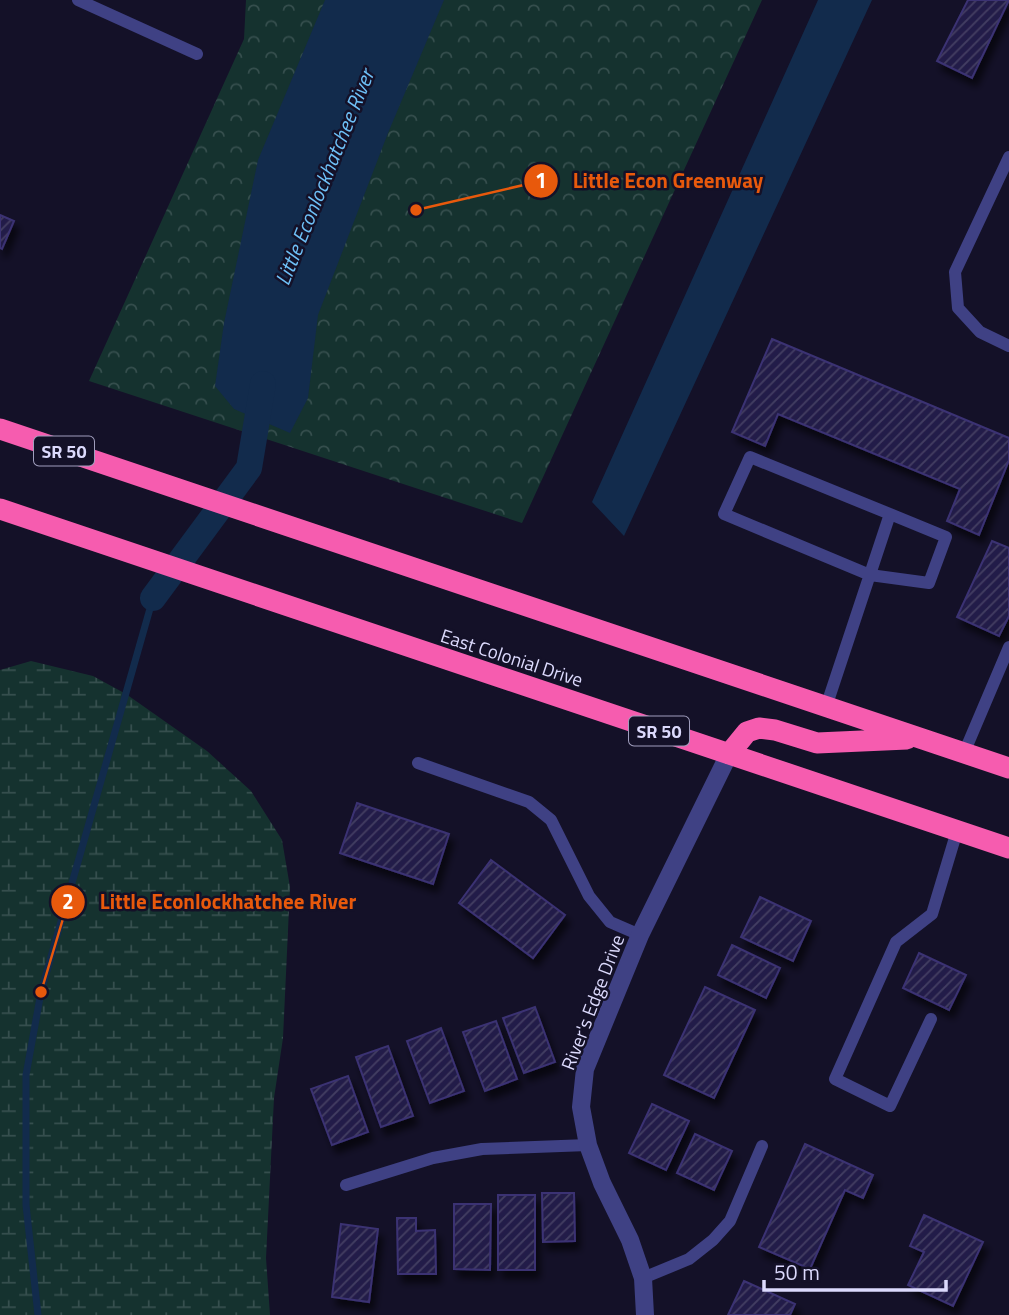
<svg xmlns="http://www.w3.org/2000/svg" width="1009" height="1315" font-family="'Titillium Web',sans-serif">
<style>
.wetland{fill:url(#wetland-marsh)}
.park{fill:url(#park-crowns)}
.water{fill:#122b4c}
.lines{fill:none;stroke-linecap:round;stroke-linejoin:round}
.stream{stroke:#122b4c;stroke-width:7}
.canal{stroke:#122b4c;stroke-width:26}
.building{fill:url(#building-hatch);stroke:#3b3273;stroke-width:2;filter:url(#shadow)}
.lane{stroke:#3f4184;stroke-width:12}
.street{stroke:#3f4184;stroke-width:18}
.highway{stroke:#f65caf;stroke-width:21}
.labels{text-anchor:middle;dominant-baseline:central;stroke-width:5;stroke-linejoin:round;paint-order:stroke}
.shield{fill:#141128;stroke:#a09ebd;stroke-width:2}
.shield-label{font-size:18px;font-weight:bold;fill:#dcdafd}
.street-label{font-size:19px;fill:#dcdafd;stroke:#141128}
.water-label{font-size:21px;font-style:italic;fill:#6ec0f7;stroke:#141128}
.leader{fill:none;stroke:#e8590c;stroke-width:2.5}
.callout-dot{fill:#e8590c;stroke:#141128;stroke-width:2.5}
.mark-label{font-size:21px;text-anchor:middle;font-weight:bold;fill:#fff}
.callout-label{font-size:21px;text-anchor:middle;font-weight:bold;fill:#e8590c;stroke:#141128;stroke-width:5;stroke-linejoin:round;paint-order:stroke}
</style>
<defs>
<pattern id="wetland-marsh" width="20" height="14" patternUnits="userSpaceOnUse" patternTransform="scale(1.75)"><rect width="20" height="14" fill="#15322f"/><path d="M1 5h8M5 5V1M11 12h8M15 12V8" fill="none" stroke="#364f4e"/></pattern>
<pattern id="park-crowns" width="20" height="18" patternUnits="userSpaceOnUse" patternTransform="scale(1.75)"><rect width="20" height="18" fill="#15322f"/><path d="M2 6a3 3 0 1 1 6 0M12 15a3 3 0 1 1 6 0" fill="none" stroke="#364f4e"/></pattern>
<pattern id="building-hatch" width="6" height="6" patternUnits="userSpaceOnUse" patternTransform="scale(1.75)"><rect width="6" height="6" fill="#241e48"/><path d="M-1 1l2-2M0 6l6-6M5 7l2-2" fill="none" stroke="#433e63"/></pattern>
<filter id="shadow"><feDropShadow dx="4.5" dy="8" stdDeviation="3.5" flood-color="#0009"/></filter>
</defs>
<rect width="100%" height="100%" fill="#141128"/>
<path class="wetland" d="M31,661L93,676L126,694L207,751L251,791L282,840L290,887L283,1038L274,1098L266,1258L270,1315H0V670Z"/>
<path class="park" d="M246,0H762L522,523L89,381L244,39Z"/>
<path class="water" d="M325,0H444L388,133L318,315L308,398L290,433L234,409L215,386L224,323L258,160Z
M818,0H872L624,536L592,502Z"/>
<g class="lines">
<path class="stream" d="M38,1315L26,1205V1075L41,992L153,598"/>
<path class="canal" d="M153,598L249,468L263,384"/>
</g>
<path class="building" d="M968,0H1009L972,78L937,61Z
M0,215L14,221L2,249L0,248Z
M772,339L1009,438V460L979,535L947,521L960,489L778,414L765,446L732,432Z
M992,541L1009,548V616L999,636L957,617Z
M357,803L449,834L433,884L340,853Z
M491,860L565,915L533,958L459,903Z
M760,897L811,921L793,961L741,937Z
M732,945L780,968L766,998L718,975Z
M919,953L966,975L949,1010L903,988Z
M705,987L755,1010L714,1098L664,1075Z
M535,1007L555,1062L524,1073L503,1018Z
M496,1021L517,1079L485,1091L463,1032Z
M441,1028L464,1091L430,1103L407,1041Z
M388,1046L413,1116L381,1127L356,1057Z
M348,1076L368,1132L332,1145L311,1089Z
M652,1104L689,1121L666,1170L629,1153Z
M695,1134L732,1151L714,1190L677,1173Z
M805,1144L873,1175L863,1198L845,1190L810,1269L759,1247Z
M542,1193H574L575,1241L543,1242Z
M498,1195H535V1270H498Z
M454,1204H491L490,1270L454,1269Z
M924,1215L983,1242L953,1306L908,1285L924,1252L910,1246Z
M397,1218H416V1231L435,1230L436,1274H398Z
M341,1224L378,1229L369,1302L332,1297Z
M744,1281L795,1304L790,1315H728Z"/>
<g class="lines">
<path class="lane" d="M78,0L197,54
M1009,157L955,272L958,308L980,332L1009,346
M826,707L890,514L750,457L724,514L870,575L929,583L946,537L890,514
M964,753L1009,647
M418,763L529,802L551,820L589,896L610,922L640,935
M931,1019L890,1106L835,1079L896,942L932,914L957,831
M346,1185L433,1158L482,1149L588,1145
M643,1278L689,1259L713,1240L730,1221L762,1146"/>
<path class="street" d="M645,1315L643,1278L630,1240L602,1183L588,1145L581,1107L585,1069L640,935L729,754"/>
<path class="highway" d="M0,429L1009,768
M0,509L1009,848
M729,754L747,732L759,728L775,730L817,743L907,739"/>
</g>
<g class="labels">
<g class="shield">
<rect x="34" y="436.5" width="60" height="29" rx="5"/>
<rect x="629" y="716.5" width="60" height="29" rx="5"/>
</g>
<g class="shield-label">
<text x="64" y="451">SR 50</text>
<text x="659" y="731">SR 50</text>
</g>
<g class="street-label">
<text transform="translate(512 657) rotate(18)">East Colonial Drive</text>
<text transform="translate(592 1002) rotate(-69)">River's Edge Drive</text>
</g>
<g class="water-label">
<text transform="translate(324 177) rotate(-68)">Little Econlockhatchee River</text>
</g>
</g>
<path class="leader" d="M416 210L541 181M41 992L68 902"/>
<g class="callout-dot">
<circle cx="416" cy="210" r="7"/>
<circle cx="41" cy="992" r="7"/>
<circle cx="541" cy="181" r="18"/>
<circle cx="68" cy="902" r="18"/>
</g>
<g class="mark-label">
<text x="541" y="188">1</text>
<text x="68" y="909">2</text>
</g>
<g class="callout-label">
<text x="668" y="188">Little Econ Greenway</text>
<text x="228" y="909">Little Econlockhatchee River</text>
</g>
<path d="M764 1280v10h182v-10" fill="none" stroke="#dcdafd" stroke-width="3.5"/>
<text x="774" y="1280" font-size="21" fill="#dcdafd" stroke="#141128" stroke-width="5" paint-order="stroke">50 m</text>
</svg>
